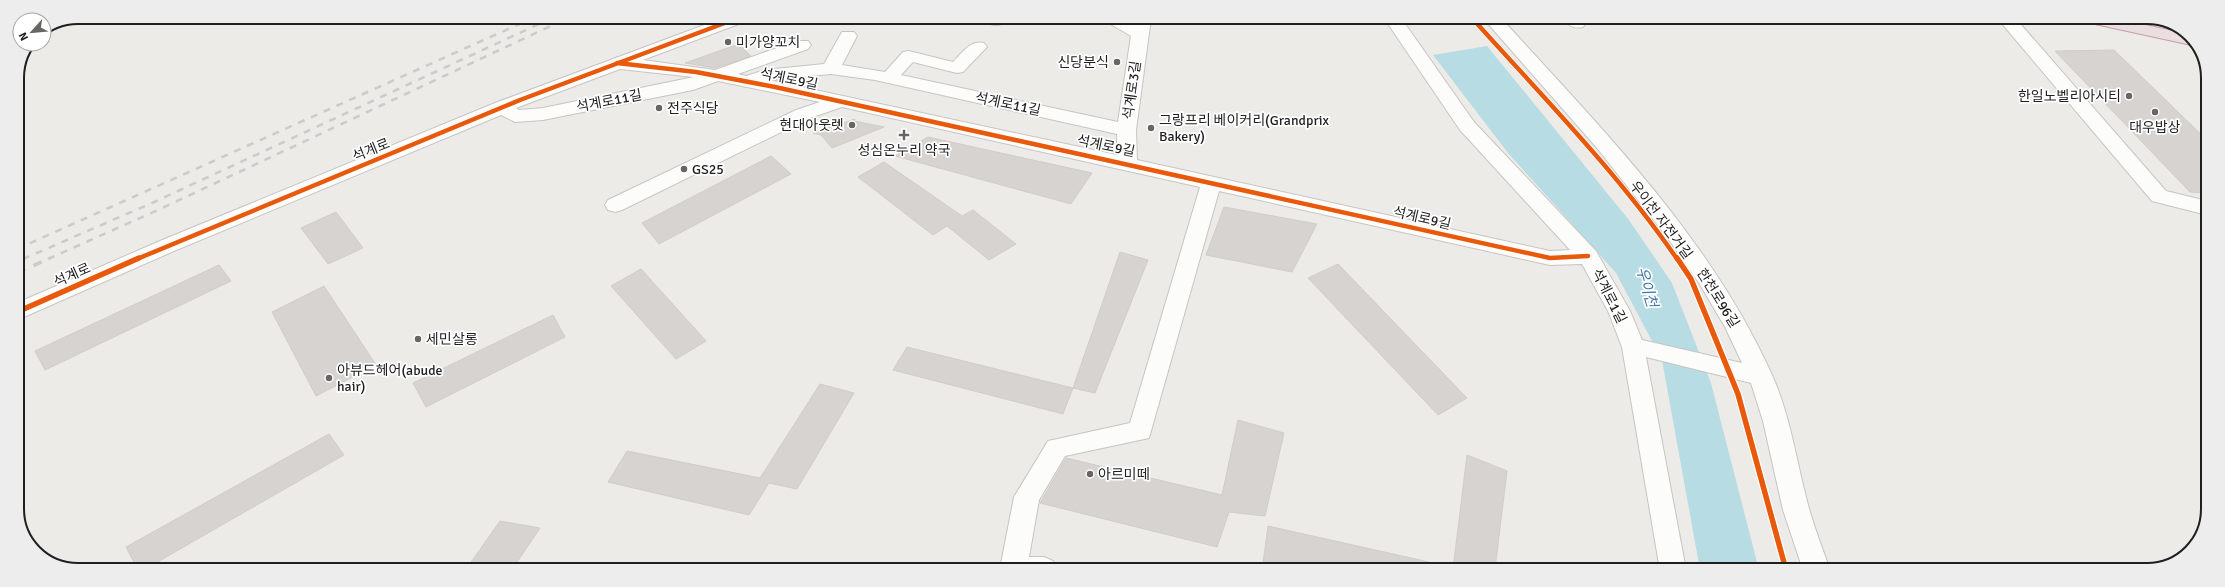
<svg xmlns="http://www.w3.org/2000/svg" width="2225" height="587" font-family="Signika,'Noto Sans KR',sans-serif">
<style>
.water{fill:#b8dce3}
.building{fill:#d6d3d0;stroke:#d1ccc8}
.lines{fill:none;stroke-linecap:round;stroke-linejoin:round}
.minor-casing{stroke:#c6c5c3;stroke-width:2}
.highway-casing{stroke:#c59ca9;stroke-width:2}
.minor{fill:#fcfcfb;fill-rule:evenodd}
.highway{fill:#ebdee0;fill-rule:evenodd}
.rail-far1{stroke:#cbcbca;stroke-width:2.5;stroke-dasharray:7 7;stroke-linecap:butt}
.rail{stroke:#cbcbca;stroke-width:3.5;stroke-dasharray:9 9;stroke-linecap:butt}
.cycleway-far1-casing{stroke:#fff;stroke-width:6}
.cycleway-casing{stroke:#fff;stroke-width:8}
.cycleway-far1{stroke:#e8590c;stroke-width:4.5}
.cycleway{stroke:#e8590c;stroke-width:5.5}
.poi-dot{fill:#676665;stroke:#fff;stroke-width:1.5}
.labels{text-anchor:middle;dominant-baseline:central;stroke-width:3.5;stroke-linejoin:round;paint-order:stroke}
.poi-label{font-size:14px;fill:#1f1f1f;stroke:#fff;text-anchor:start}
.street-label{font-size:14px;fill:#1f1f1f;stroke:#fff}
.water-label{font-size:15px;font-style:italic;fill:#3f76a6;stroke:#fff}
.rim{fill:none;stroke:#1f1f1f;stroke-width:2}
</style>
<rect width="100%" height="100%" fill="#edebe7"/>
<path class="water" d="M1487,46L1629,220L1672,283L1711,383L1759,570H1700L1662,360L1616,273L1508,153L1433,55Z"/>
<path class="building" d="M739,44L751,56L715,68L685,63Z
M2114,50L2208,141L2207,193L2190,192L2055,51Z
M855,119L854,121L884,127L832,148L821,135L813,133Z
M928,137L1092,173L1071,204L895,156Z
M771,156L791,174L659,244L642,223Z
M884,162L962,216L973,210L1016,244L989,260L947,226L933,235L858,177Z
M1224,207L1317,224L1292,272L1206,255Z
M336,212L363,248L328,264L301,228Z
M1120,252L1148,260L1095,393L1073,388Z
M1338,264L1467,398L1438,415L1308,278Z
M219,265L231,281L45,370L35,351Z
M641,269L706,341L676,359L611,286Z
M324,286L376,365L316,396L272,312Z
M553,315L565,337L426,407L413,383Z
M907,347L1073,388L1063,414L893,370Z
M820,384L854,393L797,489L769,483L749,515L608,482L627,451L760,478Z
M1238,420L1284,433L1265,516L1229,512L1217,547L1040,503L1066,458L1222,495Z
M329,434L344,455L147,568H137L126,547Z
M1467,455L1507,471L1495,569H1453Z
M500,521L540,528L513,568H467Z
M1268,526L1429,562L1428,569H1284L1263,563Z"/>
<g class="lines">
<g class="minor-casing">
<path id="minor" d="M723,18H747L744,22L643,60L715,70L796,41H808L811,45L808,49L738,74L746,76L765,70L824,64L842,32H854L857,36L842,65L885,72L903,52L909,51L953,62C963,52 970,40 984,43L987,47L963,72L957,73L913,62L901,75L1118,122L1131,36L1107,22L1104,18H1125L1133,22V18H1151L1136,130L1137,160L1550,251L1570,250L1460,130L1384,18H1401L1474,122L1596,251L1630,311L1642,340L1742,363L1725,327L1699,283L1667,237L1597,148L1483,18H1501C1601,128 1710,237 1772,375C1790,415 1796,459 1807,501C1813,525 1822,547 1830,570H1803L1783,510L1763,421L1751,383L1646,357L1686,570H1660L1622,347L1608,311L1582,264L1550,265L1219,191L1149,438L1065,456L1039,500L1029,557H1044L1053,561L1057,569H1000L1014,497L1048,441L1130,423L1200,187L842,107L810,118L622,210L615,212L608,210L605,205L608,200L796,110L820,102L718,81L693,90L543,120L515,122L501,115L174,251L17,320V303L160,241L495,103ZM620,69L694,77L543,108L519,110L516,108ZM831,74L875,80L1117,134V155L769,80Z
M983,18H1003L1005,20L1002,24C995,26 988,25 983,18Z
M1563,18H1582L1586,23L1583,27C1574,29 1568,26 1563,18Z
M1998,19H2016L2166,191L2207,201V215L2152,201Z"/>
</g>
<g class="highway-casing">
<path id="highway" d="M2086,19H2118L2187,34L2193,38L2196,46L2095,24L2089,23Z"/>
</g>
<use href="#minor" class="minor"/>
<use href="#highway" class="highway"/>
<path class="rail-far1" d="M17,249L535,17
M23,259L152,203L554,17
M48,259L158,210L570,17"/>
<path class="rail" d="M17,262L25,258
M17,273L50,258"/>
<g class="cycleway-far1-casing">
<path id="cycleway-far1" d="M1472,18C1542,96 1618,173 1677,259
M617,63L696,72L775,87L1550,258L1588,256
M137,259L520,100L738,18"/>
</g>
<g class="cycleway-casing">
<path id="cycleway" d="M1677,258L1691,279L1738,394L1786,570
M17,312L139,258"/>
</g>
<use href="#cycleway-far1" class="cycleway-far1"/>
<use href="#cycleway" class="cycleway"/>
</g>
<g class="poi-dot">
<circle cx="728" cy="42" r="4"/>
<circle cx="1117" cy="62" r="4"/>
<circle cx="2129" cy="96" r="4"/>
<circle cx="659" cy="108" r="4"/>
<circle cx="2155" cy="112" r="4"/>
<circle cx="852" cy="125" r="4"/>
<circle cx="1151" cy="128" r="4"/>
<path d="M902 129h4v4h4v4h-4v4h-4v-4h-4v-4h4z"/>
<circle cx="684" cy="169" r="4"/>
<circle cx="418" cy="339" r="4"/>
<circle cx="329" cy="378" r="4"/>
<circle cx="1090" cy="474" r="4"/>
</g>
<g class="labels">
<g class="poi-label">
<text x="736" y="42">미가양꼬치</text>
<text x="1109" y="62" text-anchor="end">신당분식</text>
<text x="2121" y="96" text-anchor="end">한일노벨리아시티</text>
<text x="667" y="108">전주식당</text>
<text x="1159" y="120">그랑프리 베이커리(Grandprix<tspan x="1159" dy="16">Bakery)</tspan></text>
<text x="844" y="125" text-anchor="end">현대아웃렛</text>
<text x="2155" y="127" text-anchor="middle">대우밥상</text>
<text x="904" y="150" text-anchor="middle">성심온누리 약국</text>
<text x="692" y="169">GS25</text>
<text x="426" y="339">세민살롱</text>
<text x="337" y="370">아뷰드헤어(abude<tspan x="337" dy="16">hair)</tspan></text>
<text x="1098" y="474">아르미떼</text>
</g>
<g class="street-label">
<text transform="translate(789 79) rotate(12)">석계로9길</text>
<text transform="translate(1132 90) rotate(-82)">석계로3길</text>
<text transform="translate(609 101) rotate(-11)">석계로11길</text>
<text transform="translate(1008 104) rotate(12)">석계로11길</text>
<text transform="translate(1106 146) rotate(12)">석계로9길</text>
<text transform="translate(371 150) rotate(-22)">석계로</text>
<text transform="translate(1422 218) rotate(13)">석계로9길</text>
<text transform="translate(1661 220) rotate(53)">우이천 자전거길</text>
<text transform="translate(72 275) rotate(-24)">석계로</text>
<text transform="translate(1609 296) rotate(63)">석계로1길</text>
<text transform="translate(1718 298) rotate(58)">한천로96길</text>
</g>
<g class="water-label">
<text transform="translate(1647 287) rotate(74)">우이천</text>
</g>
</g>
<path d="M0 0H2225V587H0ZM78 24H2147A54 54 0 0 1 2201 78V509A54 54 0 0 1 2147 563H78A54 54 0 0 1 24 509V78A54 54 0 0 1 78 24Z" fill="#ededed" fill-rule="evenodd"/>
<path class="rim" d="M78 24H2147A54 54 0 0 1 2201 78V509A54 54 0 0 1 2147 563H78A54 54 0 0 1 24 509V78A54 54 0 0 1 78 24Z"/>
<g transform="translate(32 32) rotate(243)"><circle r="19" fill="#ffffff" stroke="#a5a5a5"/>
<path d="M0-3L7 15L0 10L-7 15Z" fill="#676665"/>
<text y="-6" font-size="11" font-weight="bold" text-anchor="middle" fill="#1f1f1f">N</text>
</g>
</svg>
